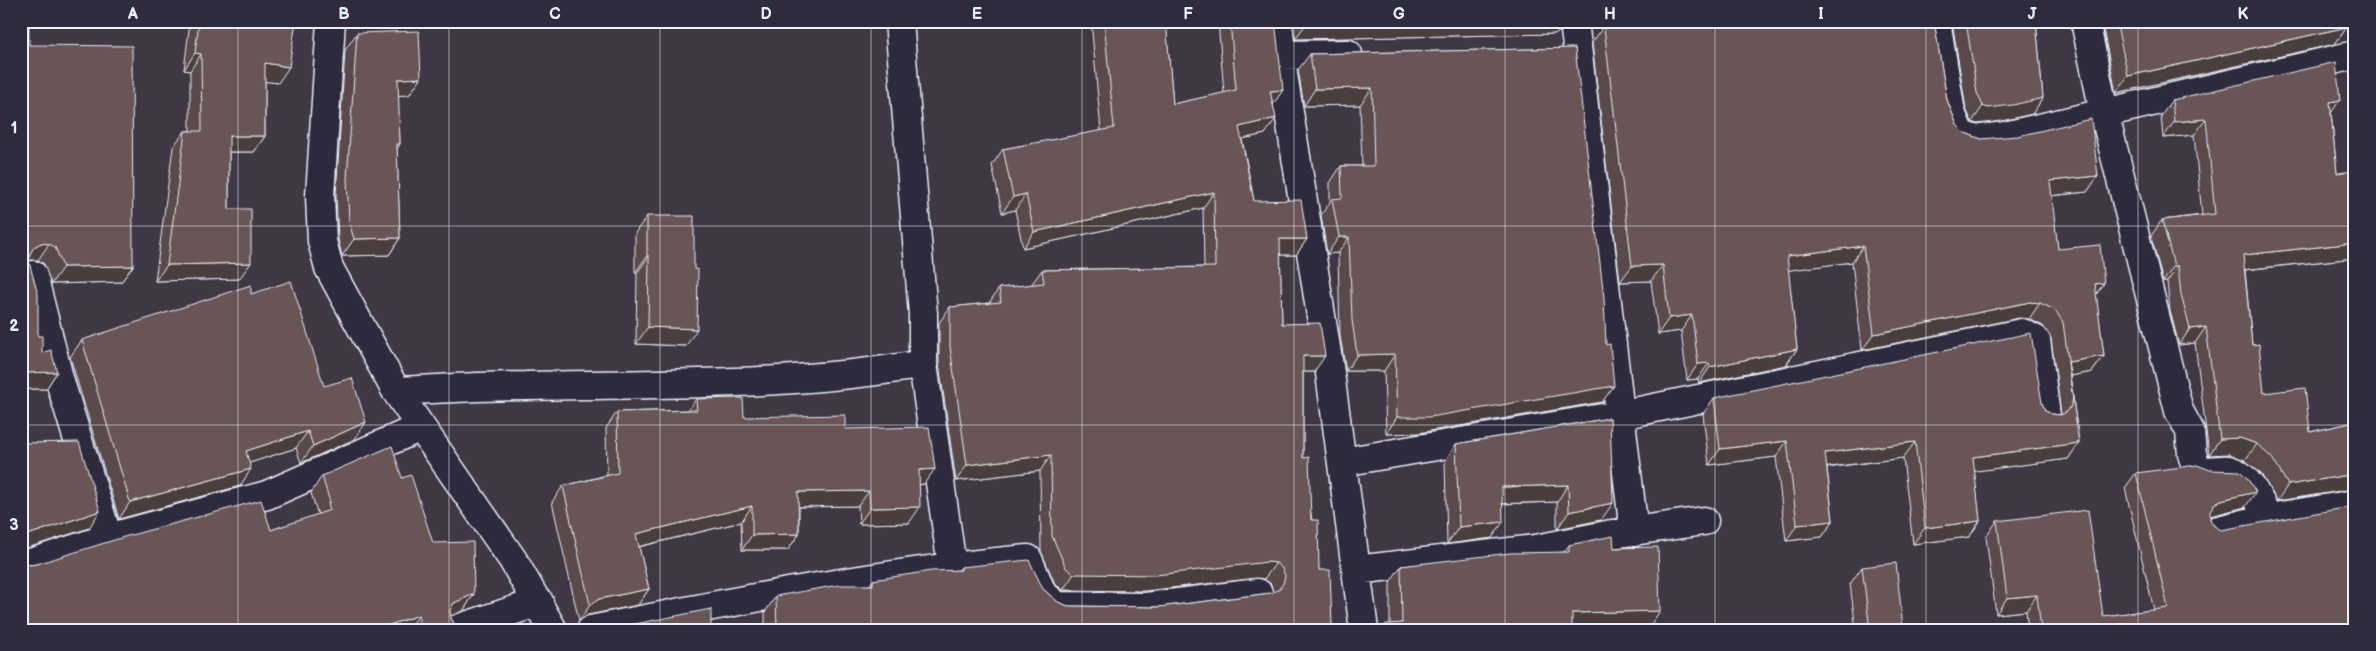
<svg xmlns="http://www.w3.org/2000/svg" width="2376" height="651" font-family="'Balsamiq Sans',sans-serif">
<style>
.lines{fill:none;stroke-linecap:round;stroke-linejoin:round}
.street-casing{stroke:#e8f1f8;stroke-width:31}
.street{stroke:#2f2a3d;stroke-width:28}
.wall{fill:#5a494b;stroke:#e8f1f8}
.shaded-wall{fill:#4a3c3d;stroke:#e8f1f8}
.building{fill:#695557;stroke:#e8f1f8}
.grid{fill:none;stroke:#e8f1f8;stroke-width:1;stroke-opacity:0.55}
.neatline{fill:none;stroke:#e8f1f8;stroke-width:2}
.grid-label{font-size:16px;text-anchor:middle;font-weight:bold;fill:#e8f1f8}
</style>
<rect width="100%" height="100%" fill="#403745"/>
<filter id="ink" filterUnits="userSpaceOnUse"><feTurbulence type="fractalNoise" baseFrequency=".02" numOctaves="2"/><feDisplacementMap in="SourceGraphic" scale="10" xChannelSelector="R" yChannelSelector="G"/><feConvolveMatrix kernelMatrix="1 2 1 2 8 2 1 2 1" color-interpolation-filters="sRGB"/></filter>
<g filter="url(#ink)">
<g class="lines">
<g class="street-casing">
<path id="street" d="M331,21L320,196L322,241L329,268L396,391L513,560L553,630
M1278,21L1283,74L1330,373L1364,630
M1574,21L1634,532
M1936,21L1951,113L1960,134L1975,140L2005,136L2355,55
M2085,21L2104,112L2179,411L2190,431L2192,454L2197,470C2209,473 2223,468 2229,470C2250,476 2259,501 2268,518
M1282,55L1348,54
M33,275L59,378L108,538
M923,364L952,566
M396,391C439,389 482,386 525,386C658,383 792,387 923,364V314L899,21
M1342,462L1620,415L2022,333L2036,340L2046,416
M2214,531L2268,518L2355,504
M21,566L108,538L267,495L421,427
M1356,570L1536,549L1612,534L1704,521
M454,630L539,602
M591,630C735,601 881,572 1028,559L1042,593L1057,606L1146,607L1258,593"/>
</g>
<use href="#street" class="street"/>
</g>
<path class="wall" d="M190,21H296L278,83L265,81V136L254,152H229V209L239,279L155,281L173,147L185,131H190V71L184,70Z
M1091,21H1193L1166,24L1173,104L1224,93L1218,21H1275L1273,105L1265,134L1242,139L1254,201L1307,239L1296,255H1280L1282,324L1314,372H1303V458L1319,570L1332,626L1377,630L1390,624V582L1401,566L1564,552L1569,545L1614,548L1649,627L1572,628V630H765V612L776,596L870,585L873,580L959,570L961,567L1043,589L1058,602L1068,606L1159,607L1271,593L1273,592L1271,584L1264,579L1257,578L1145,591L1063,590L1055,584L1041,551L1040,471L956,481L939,363V323L950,307L989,303L999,288L1031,285L1042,270L1204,267L1203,208L1023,248L1015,210L1002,213L992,165L1003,149L1101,131Z
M1292,21H1567L1560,32L1554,34L1295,39Z
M1600,21H1934L1947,100L1957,125L1965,133L1981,139L2098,176L2087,192L2051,196L2058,249L2104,283L2096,295L2104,356L2092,372L2070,376L2079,443L2068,459L1974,471L1980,521L1969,537L1913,544L1903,458L1827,468L1833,521L1822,537L1786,541L1776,457L1709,465L1703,414L1714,398L2042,403L2045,410L2051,414L2060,415L2061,414L2051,338L2043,326L2029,319L2019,318L1862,350L1852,262L1788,270L1797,349L1786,365L1699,383L1698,379L1687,380L1681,331L1658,334L1651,281L1620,282L1592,43L1601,30Z
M1952,21H2036L2043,98L2032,114L2002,121L1977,124L1972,122L1966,109Z
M2108,21H2346L2347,27L2335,44L2116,93L2103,29Z
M357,33L421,78L409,95H398L400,144L397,149L400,238L389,255L342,256L338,239L336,196L345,50Z
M29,45L133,266L121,282L51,284L44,264L38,260H29L38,336L42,353L57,372L46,389H21Z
M1575,48L1602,402L1418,433L1386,434L1384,371H1346L1340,336L1338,253L1327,254L1321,215L1330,202V183L1341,166H1362L1360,105L1304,106L1298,70L1310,54Z
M2172,100L2331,113L2337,173L2355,258L2245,270L2252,345L2264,393L2310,432L2355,422V489H2353L2277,501L2261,474L2245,460L2229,454L2209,455L2195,343L2179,345L2170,311L2167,282H2163L2151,236L2162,220L2202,215L2194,135L2163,138L2161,116Z
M647,216L694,269L686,346L636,344L637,273H635V233Z
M251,294L324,386L355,439L301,463L296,448L249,463L240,486L119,519L70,357L82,340Z
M696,399L744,417L845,429L924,484L919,485L909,523L859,524L858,506L799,507V534L788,550H742L741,522L639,547L649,589L638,605L588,615L579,621L552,502L563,486L607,475L606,428L617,412L688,410Z
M1610,418L1601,520L1557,529V502L1503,504L1492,538L1447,544L1445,461L1456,444Z
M2136,473L2245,507L2210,516V519L2214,526L2355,630H2028L2026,611L1996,614L1986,537L1997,521L2103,616L2154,610L2125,488Z
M322,476L402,478L433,543L474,594L463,611L450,616L451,618L455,625L462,629L484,630H21L29,565L37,564L271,530L318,515L311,493Z
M1862,567L1902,630H1856L1850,584Z"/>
<path class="shaded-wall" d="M1156,21H1194L1154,25Z
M1413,21H1567L1560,32L1554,34L1295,39L1307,23Z
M2347,27L2335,44L2116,93L2128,76Z
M195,53L201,54L190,71L184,70Z
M265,63L289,67L278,83L253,80Z
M421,78L409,95L386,96L398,79Z
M1372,88L1360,105L1304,106L1315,89Z
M1283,90L1272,106L1270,91Z
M2043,98L2032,114L2002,121L1977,124L1972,122L1983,106Z
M2340,100L2329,116L2330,102Z
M1276,118L1265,134L1228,142L1239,127Z
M2206,119L2194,135L2163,138L2174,122Z
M229,136H265L254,152H217Z
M2098,176L2087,192L2039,197L2050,181Z
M1214,192L1203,208L1023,248L1034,232Z
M1026,194L1015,210L1002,213L1013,197Z
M1339,237H1349L1338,253L1327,254Z
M400,238L389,255L342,256L354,239Z
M1280,239H1307L1296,255H1269Z
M41,243L49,244L38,260H30L22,264L34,247Z
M2355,243V258L2232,271L2243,255Z
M1863,246L1852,262L1776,272L1787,256Z
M647,256H649L637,273H635Z
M251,263L239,279L155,281L167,265Z
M1663,265L1651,281L1620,282L1632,266Z
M133,266L121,282L51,284L63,267Z
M2174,266H2178L2167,282H2163Z
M2104,283L2093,299L2095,284Z
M2030,302L2040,303L2029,319L2019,318L1862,350L1874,334Z
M1692,315L1681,331L1658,334L1669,318Z
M648,327L697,329L686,346L636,344Z
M2206,327L2195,343L2179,345L2190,329Z
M1797,349L1786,365L1699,383L1710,367Z
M1395,354L1384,371H1346L1357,355Z
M1303,356H1325L1314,372H1292Z
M2104,356L2092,372L2070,376L2068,362Z
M1709,363L1698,379L1687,380L1698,364Z
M57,372L46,389H21V373Z
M1614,386L1602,402L1418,433L1386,434L1397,417Z
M366,422L355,439L301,463L313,446Z
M308,431L296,448L234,468L246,451Z
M2240,438L2257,444L2245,460L2229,454L2209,455L2220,439Z
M1787,441L1776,457L1709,465L1720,449Z
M1915,442L1903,458L1814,469L1825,453Z
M2079,443L2068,459L1961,473L1973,457Z
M1051,455L1040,471L956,481L967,465Z
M251,469L240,486L119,519L130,502Z
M935,469L924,484L908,486L919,470Z
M2355,474V489H2353L2277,501L2288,485Z
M1568,485L1557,502L1491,504L1502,487Z
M869,491L858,506L787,507L798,492Z
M2256,492L2245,507L2210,516L2203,520L2214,504L2221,500Z
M1613,503L1601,520L1557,529L1569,512Z
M752,506L741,522L625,550L636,534Z
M920,507L909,523L859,524L870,508Z
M100,511L89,528L21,550V539L27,535Z
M1833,521L1822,537L1786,541L1797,525Z
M1980,521L1969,537L1913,544L1925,528Z
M1503,522L1492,538L1447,544L1459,527Z
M799,534L788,550H742L752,535Z
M1268,562L1276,563L1264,579L1257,578L1145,591L1063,590L1074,574Z
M649,589L638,605L588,615L579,621L590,605L599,599Z
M474,594L463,611L443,619L454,603Z
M2037,595L2026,611L1996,614L2007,598Z
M1660,611L1649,627L1561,628L1572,613Z
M419,615L408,630H374Z
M1903,628L1902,630H1885Z"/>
<path class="building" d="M21,21H29V45L132,46L133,266L63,267L55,247L49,244L41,243L34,247L30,254L29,262L38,295V336H42V353L51,350L57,372L21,373Z
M199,21H296L289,67L265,63V136H229V209H251V263L167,265L185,131H202L201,54L195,53Z
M1104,21H1166L1173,104L1236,90L1230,21H1275L1283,90L1270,91L1276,118L1239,127L1254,201L1301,200L1307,239H1280L1282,324L1320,323L1325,356H1303V458L1309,457L1311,520H1318L1319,570H1330L1332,626L1364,625L1377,630L1387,624L1402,623L1401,566L1510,553L1569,552V545L1613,536L1614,548L1658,547L1660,611L1572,613V630H777L776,596L839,585H873V580L931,571L961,570V567L1029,560L1043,589L1058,602L1068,606L1159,607L1271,593L1278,590L1283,584L1285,576L1282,568L1276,563L1268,562L1156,575L1074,574L1066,568L1052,536L1051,455L967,465L950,347V307L1001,302L999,288L1044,283L1042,270L1215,267L1214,192L1034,232L1026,194L1013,197L1003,149L1114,128Z
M1306,21H1413L1307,23Z
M1608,21H1934L1947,100L1957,125L1965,133L1981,139L2018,136L2091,119L2098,176L2050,181L2058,249L2100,245L2104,283L2095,284L2104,356L2068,362L2079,443L1973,457L1980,521L1925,528L1915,442L1825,453L1833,521L1797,525L1787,441L1720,449L1714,398L2031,333L2042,403L2045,410L2051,414L2060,415L2067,412L2071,406L2073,398L2063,322L2055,310L2040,303L2030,302L1874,334L1863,246L1787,256L1797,349L1710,367L1709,363L1698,364L1692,315L1669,318L1663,265L1632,266L1604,27Z
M1966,21H2036L2043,98L2013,105L1988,108L1983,106L1977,93Z
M2116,21H2346L2347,27L2128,76Z
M419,31L421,78L398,79L400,144H397L400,238L354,239L349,222L347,179L357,33Z
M1575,48L1604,298L1606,345L1610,344L1614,386L1430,417H1397L1395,354L1357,355L1352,320L1349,237H1339L1332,199L1342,198L1341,166H1374L1372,88L1315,89L1310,54Z
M2336,62L2340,100L2330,102L2337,173L2355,171V243L2243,255L2252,345L2259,344L2264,393L2305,388L2310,432L2355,422V474L2288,485L2272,458L2257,444L2240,438L2220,439L2206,327L2190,329L2181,295L2178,266H2174L2162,220L2215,214L2206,119L2174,122L2172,100Z
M647,216H694V269L698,270L697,329L648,327L649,256H647Z
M291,281L324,386L352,378L366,422L313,446L308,431L246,451L251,469L130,502L82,340L251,285V294Z
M743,398L744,417L845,415V429L929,427L935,469L919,470L920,507L870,508L869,491L798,492L799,534L752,535V506L636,534L649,589L599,599L590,605L563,486L618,473L617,412L697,410L696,399Z
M1610,418L1613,503L1569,512L1568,485L1502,487L1503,522L1459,527L1456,444Z
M79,442L100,511L27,535L21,539V443Z
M392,446L402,478L411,475L433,543L473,542L474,594L454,603L450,610L451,618L455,625L462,629L484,626V630H419V615L374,630H21V560L29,565L37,564L124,537L261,500L271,530L330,510L328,503L330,502L322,476Z
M2197,465L2210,470L2240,471L2247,478L2256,492L2221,500L2214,504L2210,511V519L2214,526L2221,530L2355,506V630H2041L2037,595L2007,598L1997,521L2088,510L2103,616L2168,608L2136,473Z
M1896,563L1903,628L1885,630H1870L1862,567Z
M711,609V630H625V626Z"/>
</g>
<path class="grid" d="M238,21V630M449,21V630M660,21V630M871,21V630M1082,21V630M1294,21V630M1505,21V630M1715,21V630M1926,21V630M2138,21V630M21,226H2355M21,425H2355"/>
<rect width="2376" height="651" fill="none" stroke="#2f2a3d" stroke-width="55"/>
<rect x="28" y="28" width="2320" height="596" class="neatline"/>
<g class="grid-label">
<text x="133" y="19">A</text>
<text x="344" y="19">B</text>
<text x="555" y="19">C</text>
<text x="766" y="19">D</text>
<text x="977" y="19">E</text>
<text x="1188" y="19">F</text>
<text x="1399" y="19">G</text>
<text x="1610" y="19">H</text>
<text x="1821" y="19">I</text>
<text x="2032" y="19">J</text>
<text x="2243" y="19">K</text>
<text x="14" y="133">1</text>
<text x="14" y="331">2</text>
<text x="14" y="530">3</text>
</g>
</svg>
